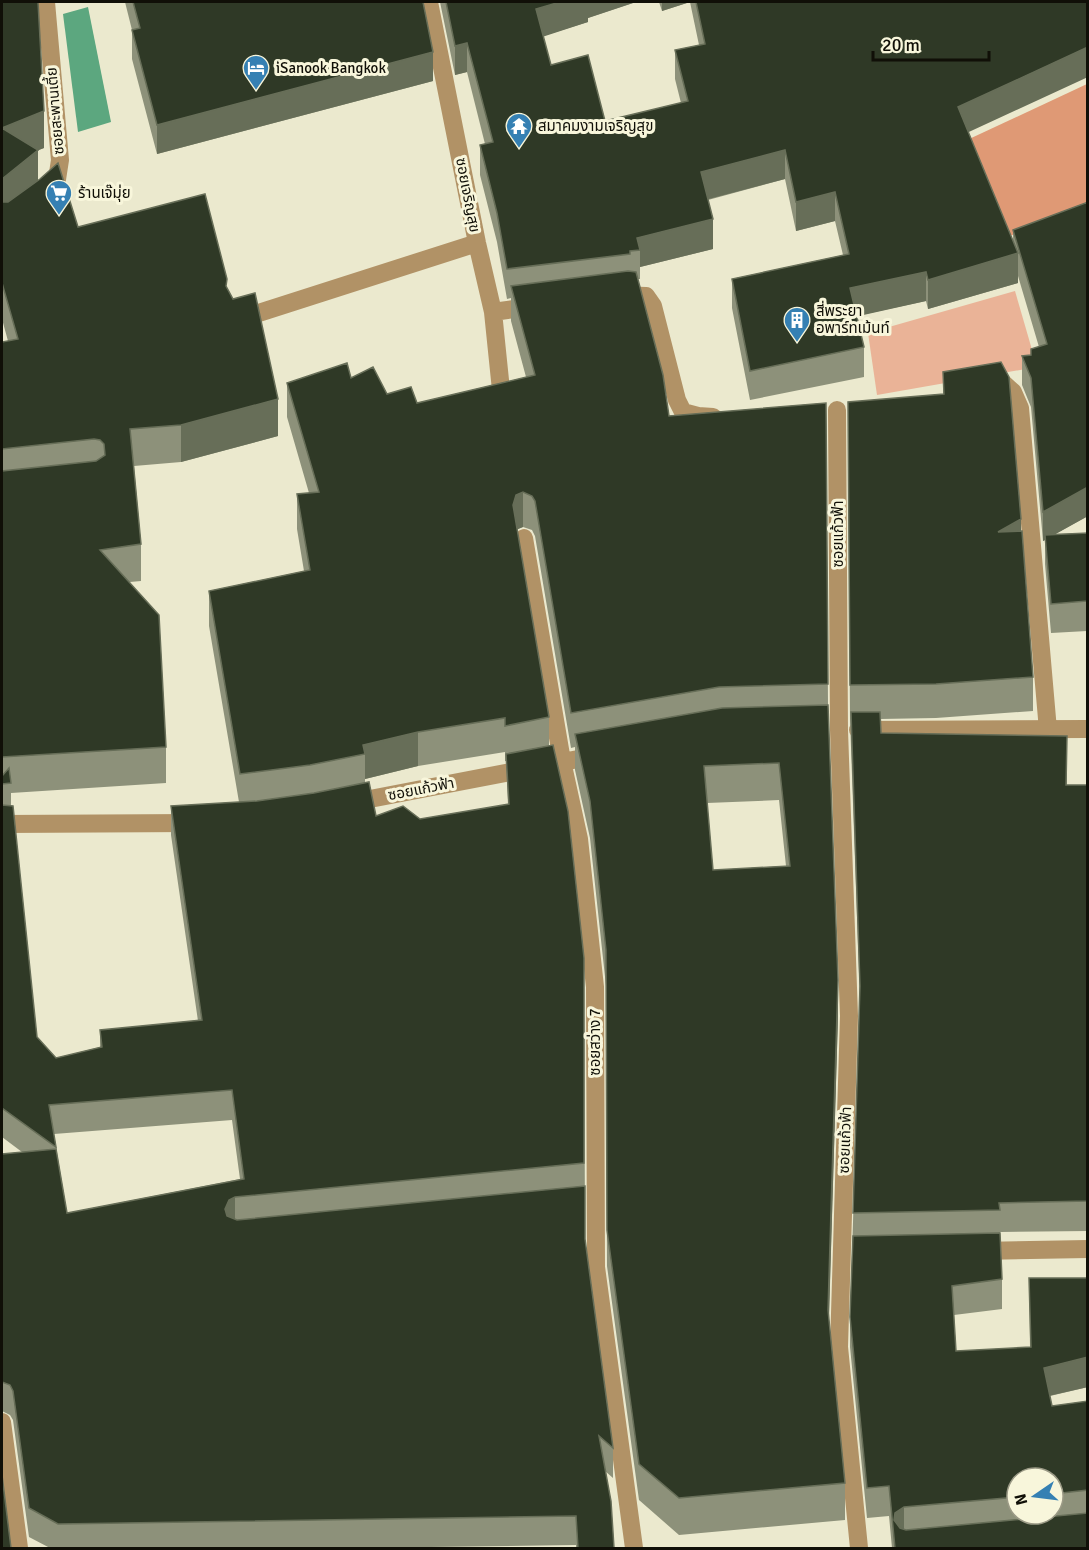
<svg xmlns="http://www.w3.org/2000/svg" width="1089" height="1550" font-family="Signika,'Noto Sans Thai',sans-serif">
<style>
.green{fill:#eab397}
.forest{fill:#df9975}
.water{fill:#5ca77f}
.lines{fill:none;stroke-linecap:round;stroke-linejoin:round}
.minor{stroke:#b19266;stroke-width:18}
.wall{fill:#8d917a;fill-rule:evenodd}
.shaded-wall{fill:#676e58}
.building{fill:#2f3926;stroke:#676e58;stroke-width:1.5;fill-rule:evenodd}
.labels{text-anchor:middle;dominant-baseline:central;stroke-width:6;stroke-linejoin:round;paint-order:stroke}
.poi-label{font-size:15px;fill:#100f07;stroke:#f8f6db;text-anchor:start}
.street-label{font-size:15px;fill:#100f07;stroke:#f8f6db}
</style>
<rect width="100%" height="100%" fill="#ebe9ce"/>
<path class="green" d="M1015,291L1037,367L877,395L868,333Z"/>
<path class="forest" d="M1087,84V208L1007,237L967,140Z"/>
<path class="water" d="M88,7L111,122L78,132L63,14Z"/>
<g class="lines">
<path class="minor" d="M46,2L60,160L56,186L52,189
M429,2L477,243L493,312L501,390
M619,295L646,296L653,306L677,400L683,412L698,416L713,417
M493,312L535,306
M237,320L477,243
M987,387L1004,384L1013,392L1020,408L1048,730
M837,410L839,730L849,1016L839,1347L859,1548
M524,538L562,761L579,839L595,987L596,1267L634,1548
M858,730L1088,729
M349,803L599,755
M2,824L194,823
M978,1251L1088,1249
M2,1422L19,1548"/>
</g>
<path class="wall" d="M2,2L44,148L38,150V180L78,227L227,288L278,436L181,462L134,466L141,544V581L130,582L166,747V783L11,793V806L37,1037L56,1058L100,1047V1030L198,1021L171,835V806L239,802L209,626V591L304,571L297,529V494L309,493L287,417V383L351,378L387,394L417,403L526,377L511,321V298L507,299L497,242L480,175V145L485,144L467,72L455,75L440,2H636L588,18V22L543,36L551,65L605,121L681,103L675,79V50L699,45L690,2L662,11L659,2H1088L968,132L1013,241V230L1088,202V516L1055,534L1088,533V644L1087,631L1051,633L1045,564V540L1043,541L1031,407L1022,385V356L1031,355V349L1039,347L1018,276V283L928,309L926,301L856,316L864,347V377L750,400L732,308V279L843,255L835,221L796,231L785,179L708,200L713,249L640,267V279H638L669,416L826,403L828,705L838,1016L829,1319L845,1483V1520L679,1535L639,1500L607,1266L606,986L590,838L575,770V747L571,748L535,536L532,530L523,527L517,529L549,717V746L584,958L585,1239L613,1448V1478L605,1471L614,1548H576V1545L352,1548H50L29,1537L13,1420L10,1415L2,1411V1154L22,1152L2,1137V342L8,341L2,319ZM505,752V761H506L508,805L420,819L376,816L365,783V779L418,766ZM779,800L786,866L713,870L707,803ZM232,1120L240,1179L67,1213L54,1134Z
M125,2H423L433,81L157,154L132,59V30Z
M943,372L1021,531L1033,677V711L936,718L880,719L881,733L1067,765L1066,785H1088V1231L1000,1232L1002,1279V1309L954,1315L956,1351L1030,1347L1029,1278H1088V1387L1050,1396L1052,1406L1088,1401V1548H892L889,1516L867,1518L850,1347V1317L860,1002L850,719L848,402L943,395ZM1017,1478H1053V1514H1017Z"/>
<path class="shaded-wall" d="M560,2H636L588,18V22L536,39V9Z
M662,2H690L662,11Z
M467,43V72L455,75V46Z
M1088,47V77L958,137V107Z
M433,52V81L157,154V125Z
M44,111V148L2,165V128Z
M38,150V187L2,215V179Z
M785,150V179L701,201V172Z
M835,192V221L796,231V202Z
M713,219V249L640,267V250L637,238Z
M1018,253V283L928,309V280Z
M926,272V301L850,318V288Z
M278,399V436L181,462V425Z
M1088,487V516L1045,540V535V540L1043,541V512Z
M523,492V527L516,530L513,505L516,495Z
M1021,519V553L998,532Z
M418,732V766L365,779V754L363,745Z
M1067,736V765L1066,815V785Z
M838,980V1016L828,1347V1310Z
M235,1197V1227L229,1229L225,1209L229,1200Z
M1088,1357V1387L1044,1397V1368Z
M904,1507V1537L894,1520L895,1513Z"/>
<path class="building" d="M2,2H38L44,111L2,128Z
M133,2H423L433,52L157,125L132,30L140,28Z
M446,2H560L536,9L551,65L588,55L605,121L688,101L675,50L705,44L696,2H1088V47L958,107L1018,253L928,280L926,272L850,288L864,347L750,371L732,279L849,254L835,192L796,202L785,150L701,172L713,219L637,238L640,250L630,251V254L507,269L497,213L480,145L493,142L467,43L455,46Z
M2,128L38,150L2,179Z
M58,163L78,227L205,194L227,279L226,286L233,299L255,293L278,399L181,425L130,429L141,544L100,550L159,615L166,747L2,757V471L96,461L105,455L104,444L100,440L94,439L2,449V342L18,339L2,283V202H8L40,179Z
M1088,202V487L1043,512L1031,378L1022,356L1031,355V349L1047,344L1013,230Z
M628,271L636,272L663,375L669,416L826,403L828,684L719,687L571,713L535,501L532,496L523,492L516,495L513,505L549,717L505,726V718L418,732L363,745L365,754L310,765L240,774L209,591L310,570L297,494L319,492L287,383L347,363L351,378L373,367L387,394L411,387L417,403L535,375L511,286Z
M1001,362L1009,377L1021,519L998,532L1022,531L1033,677L936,684L850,685L848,402L944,394L943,372Z
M1088,533V615L1087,601L1051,604L1045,535Z
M828,705L838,980L828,1310L845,1483L679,1498L639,1464L607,1230L606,950L590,801L575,734L722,708ZM779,763L790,866L713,870L704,766Z
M851,712H880L881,733L1067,736L1066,785H1088V1201L999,1203L1000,1210L853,1213L860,986Z
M553,745L568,811L584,958V1163L235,1197L229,1200L225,1209L227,1216L237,1220L585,1186V1239L613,1448L599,1436L611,1501L614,1548H578L576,1516L58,1524L29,1508L13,1391L10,1385L2,1382V1154L56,1149L67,1213L244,1179L232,1090L49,1105L56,1147L2,1108V805L13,806L37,1037L56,1058L102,1047L100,1030L202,1020L171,806L257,801L314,793L369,782L376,816L403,806L420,819L509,804L506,754Z
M9,768L11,783L2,784V776Z
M1000,1233L1002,1279L952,1286L956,1351L1031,1347L1029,1278H1088V1357L1044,1368L1052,1406L1088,1401V1490L1053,1494V1478H1017V1497L904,1507L895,1513L894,1520L900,1528L906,1530L1088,1513V1548H895L889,1486L867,1488L850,1317L853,1236Z
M2,1475L11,1548H2Z"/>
<defs>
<g id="hotel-pin" transform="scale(1.35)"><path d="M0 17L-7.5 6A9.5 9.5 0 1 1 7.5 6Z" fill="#3580b3" stroke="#f8f6db"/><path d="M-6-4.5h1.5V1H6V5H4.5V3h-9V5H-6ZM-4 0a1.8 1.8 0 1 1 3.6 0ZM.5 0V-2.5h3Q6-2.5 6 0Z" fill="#fff"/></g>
<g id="temple-pin" transform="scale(1.35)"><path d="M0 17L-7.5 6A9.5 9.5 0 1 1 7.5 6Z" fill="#3580b3" stroke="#f8f6db"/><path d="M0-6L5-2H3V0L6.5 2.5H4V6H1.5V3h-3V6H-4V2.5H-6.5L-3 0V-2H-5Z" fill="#fff"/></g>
<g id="supermarket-pin" transform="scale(1.35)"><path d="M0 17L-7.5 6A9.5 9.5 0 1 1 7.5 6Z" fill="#3580b3" stroke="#f8f6db"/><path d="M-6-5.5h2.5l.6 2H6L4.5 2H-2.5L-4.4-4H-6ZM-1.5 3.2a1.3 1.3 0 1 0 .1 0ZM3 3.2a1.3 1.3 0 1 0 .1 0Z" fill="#fff"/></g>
<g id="building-pin" transform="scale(1.35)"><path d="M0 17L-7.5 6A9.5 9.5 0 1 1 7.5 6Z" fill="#3580b3" stroke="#f8f6db"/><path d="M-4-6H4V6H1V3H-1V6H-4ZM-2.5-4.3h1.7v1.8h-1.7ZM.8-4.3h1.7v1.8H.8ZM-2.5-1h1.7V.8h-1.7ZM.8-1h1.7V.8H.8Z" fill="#fff"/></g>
</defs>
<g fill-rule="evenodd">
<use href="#hotel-pin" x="256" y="68"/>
<use href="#temple-pin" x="519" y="126"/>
<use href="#supermarket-pin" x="59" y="193"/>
<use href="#building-pin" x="797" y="320"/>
</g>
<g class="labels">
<g class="poi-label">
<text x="276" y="68">iSanook Bangkok</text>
<text x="538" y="126">สมาคมงามเจริญสุข</text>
<text x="78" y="193">ร้านเจ๊มุ่ย</text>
<text x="816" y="311">สี่พระยา<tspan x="816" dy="17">อพาร์ทเม้นท์</tspan></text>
</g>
<g class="street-label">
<text transform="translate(55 111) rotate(-95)">ซอยสะพานเตี้ย</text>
<text transform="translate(468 195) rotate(79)">ซอยเจริญสุข</text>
<text transform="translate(838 534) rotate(-90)">ซอยแก้วฟ้า</text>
<text transform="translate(421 789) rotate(-11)">ซอยแก้วฟ้า</text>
<text transform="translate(595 1042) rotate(-90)">ซอยสว่าง 7</text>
<text transform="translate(845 1140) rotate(-88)">ซอยแก้วฟ้า</text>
</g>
</g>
<rect width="1089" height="1550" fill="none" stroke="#100f07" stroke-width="6"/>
<g transform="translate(1035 1496) rotate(256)"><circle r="28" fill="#f8f6db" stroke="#9b9a86" stroke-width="1.5"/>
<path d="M0-4.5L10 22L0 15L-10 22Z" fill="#3580b3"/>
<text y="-9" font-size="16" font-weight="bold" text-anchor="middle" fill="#100f07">N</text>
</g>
<path d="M873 51v9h116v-9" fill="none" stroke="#100f07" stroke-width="3"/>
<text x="882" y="51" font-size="18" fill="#100f07" stroke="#f8f6db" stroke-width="4.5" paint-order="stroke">20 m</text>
</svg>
